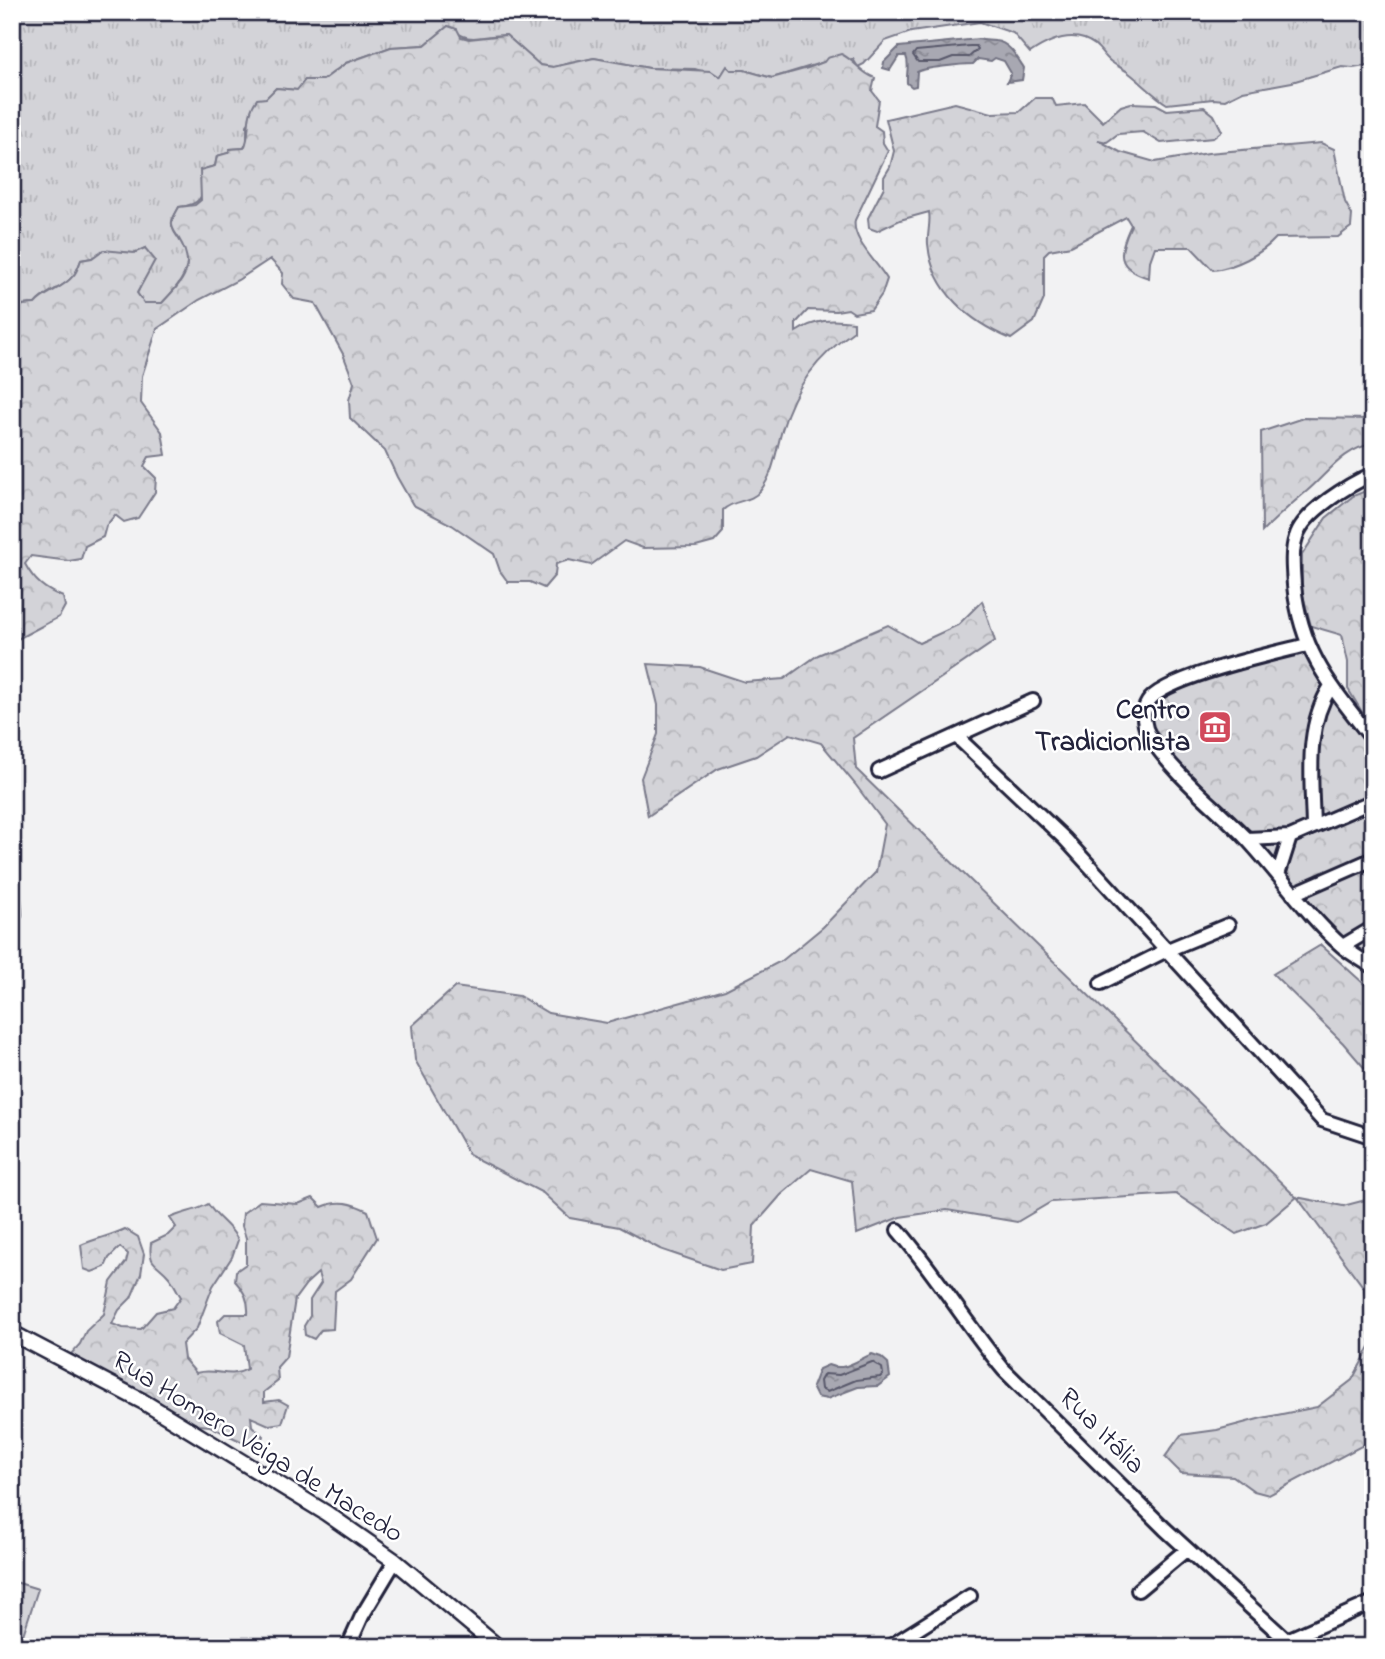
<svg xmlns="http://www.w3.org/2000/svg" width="1385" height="1659" font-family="'Indie Flower',sans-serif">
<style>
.grass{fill:url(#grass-tufts);stroke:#7a7a8a;stroke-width:2}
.forest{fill:url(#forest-crowns);stroke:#7a7a8a;stroke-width:2}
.pitch{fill:#d3d3d8;stroke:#7a7a8a;stroke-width:2}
.water{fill:url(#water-ripples);stroke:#727282;stroke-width:2}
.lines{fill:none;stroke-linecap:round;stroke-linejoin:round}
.shore{stroke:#58586b;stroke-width:2}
.minor-casing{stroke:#22223b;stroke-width:18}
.tertiary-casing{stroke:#22223b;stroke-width:19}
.minor{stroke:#fff;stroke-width:12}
.tertiary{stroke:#fff;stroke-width:14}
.labels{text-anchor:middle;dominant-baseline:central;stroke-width:5;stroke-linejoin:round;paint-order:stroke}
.poi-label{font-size:28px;font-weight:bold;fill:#22223b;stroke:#fff;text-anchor:end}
.street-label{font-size:28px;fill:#22223b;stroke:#fff}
</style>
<defs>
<pattern id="grass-tufts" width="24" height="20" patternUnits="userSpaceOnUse" patternTransform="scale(1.75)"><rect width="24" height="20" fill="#d3d3d8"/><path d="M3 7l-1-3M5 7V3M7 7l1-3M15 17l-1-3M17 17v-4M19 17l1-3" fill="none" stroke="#b5b5ba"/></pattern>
<pattern id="forest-crowns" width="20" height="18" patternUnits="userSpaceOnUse" patternTransform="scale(1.75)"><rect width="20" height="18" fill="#d3d3d8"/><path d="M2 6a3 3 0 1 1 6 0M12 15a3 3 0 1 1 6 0" fill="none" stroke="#b5b5ba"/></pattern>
<pattern id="water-ripples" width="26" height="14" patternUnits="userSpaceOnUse" patternTransform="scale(1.75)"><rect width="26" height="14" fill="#a8a8b2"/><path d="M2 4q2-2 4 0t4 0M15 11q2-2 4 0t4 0" fill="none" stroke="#888892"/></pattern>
</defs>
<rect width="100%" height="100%" fill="#f2f2f3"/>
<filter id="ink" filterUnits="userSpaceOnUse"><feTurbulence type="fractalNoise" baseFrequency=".0143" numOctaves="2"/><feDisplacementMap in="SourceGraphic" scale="14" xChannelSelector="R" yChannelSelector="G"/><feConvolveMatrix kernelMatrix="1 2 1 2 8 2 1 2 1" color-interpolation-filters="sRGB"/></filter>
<g filter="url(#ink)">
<path class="grass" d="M12,12H1373V65L1353,68L1342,67L1292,82L1243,91L1225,100L1213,99L1167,104C1153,95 1142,83 1129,73C1123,68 1116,66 1110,61C1105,57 1101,50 1095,45C1074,29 1049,40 1030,53L1013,33L980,22L911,32L885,41L864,64L858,67L853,59L824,62L772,78L744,70H731L720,77L695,69L649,68L594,58L553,67L539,65L506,35C478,35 471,46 448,26L425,45L391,47L346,63L323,80H305L298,90L276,88L247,125V143L244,148L230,149L228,153L217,156L215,166L207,168C202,192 207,204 179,207C177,212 173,217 172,222C171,229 177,236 181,242C197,265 179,286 162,303H144L137,293L145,276V248L134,253L103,251L92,258L81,260C79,265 77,273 73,276C63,289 45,291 35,304L22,305L13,333L12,348Z"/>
<path class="forest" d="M448,26L457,29L461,37L469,39L506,35L540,65L553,67L594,58L649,68L711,71L720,77L727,66L731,70H744L772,78L808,68L824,62L827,58L841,54C855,60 860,73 875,78L872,91L879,100L875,126L882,131L883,143L888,151L855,220C851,239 877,262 887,279L882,294L871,310L854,313L848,309L836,311L808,310L796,323V332C816,319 831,319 854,322V331C817,357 795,386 782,430C776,450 774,474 760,491C751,503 734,499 723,510V532L714,542L696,547L643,548L624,541L591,565L569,560L556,564L555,575L544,588L530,582H508L500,571L494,554L452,525L413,505L397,477L385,451L350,418L349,400L354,383L343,354L315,303L294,299L282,284L283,273L270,259L238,280L199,300L157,329L142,376L141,403L162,432L166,455L149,457L144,466L156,478L155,492L138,518L124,522L115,515L106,526L103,537L85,546L81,559L69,561L31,556L25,564C34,581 45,590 63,597L65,606L59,617L12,642L14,313L22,305L35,304C45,292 63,289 73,276C77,272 79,265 81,260L92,258L103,250L134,253L145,248L155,260L137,293L144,303H162C184,280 197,267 178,237C175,232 171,228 172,222C173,217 177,211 179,207L195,205L201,200L200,170L215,166L217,156L228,153L230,149L244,148C252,134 244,116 257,99L266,98L276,88L297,90L305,80H323L346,63L391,47L425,45Z
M1035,98H1052L1056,106L1084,103L1103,122L1121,106L1131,103L1156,104L1167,110L1204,107L1214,115L1222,131L1213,138L1161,143L1143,132L1118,134L1107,142L1098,140L1120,152L1155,162L1208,153L1321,143L1334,149L1345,202L1352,215L1351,227L1338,237L1276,238C1262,254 1234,268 1213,270L1191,247H1155L1150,261L1149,278C1115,268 1118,253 1131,225L1126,217L1071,246L1049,250L1044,255V299L1034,322L1011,339C970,322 932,291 928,244C927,233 931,223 929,212L900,220L877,231L869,228L868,218L884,187V177L890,167L894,151L886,119L955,103L992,113L1019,112Z
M1303,418L1373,419V444C1344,448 1328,473 1307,491C1291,504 1277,517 1262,532L1261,432Z
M1373,488V730L1348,689V662L1342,635L1311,626L1302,592V555L1326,518L1353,496Z
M982,601L995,641L853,738L856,769L1296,1197L1343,1206L1373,1198V1440L1269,1495L1254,1491L1233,1476L1181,1473L1165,1457L1181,1435L1217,1430L1262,1418L1317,1407L1352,1380L1371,1345L1364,1288L1297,1197L1266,1223L1236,1234L1176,1194L1051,1202L1017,1222L947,1210L900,1217L857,1234L852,1181L811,1169L781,1195L754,1226L752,1264L721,1270L660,1249L619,1227L570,1218L543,1193L469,1155L415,1060L412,1026L455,987L519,996L548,1013L607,1023L725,990L783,960L823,927L876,872L885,824L855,784L821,743L790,734L756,756L718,769L648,816L641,778L658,734V705L648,664L700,667L745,682L784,679L818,655L888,625L919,643L958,625Z
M1307,645L1373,740V967L1343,946L1148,735L1149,700L1169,686Z
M1321,945L1373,992V1078L1343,1043L1273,974Z
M313,1198L322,1207C339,1199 352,1203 368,1211L377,1238L351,1279L335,1291L333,1329L321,1330L314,1339L305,1335L304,1326L310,1316V1300L321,1283L318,1273L306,1284L295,1299L286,1357L277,1367L278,1381L264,1392V1402L279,1400L288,1405L282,1423L269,1425L251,1417L252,1426L263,1436L260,1443L246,1444L210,1426L199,1425L176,1416L155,1405L141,1392L109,1378L71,1354L80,1344L86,1331L104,1314L111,1282L126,1262L128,1254L120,1247L109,1258L105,1267L92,1272L84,1269L81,1245C96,1238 111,1236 125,1229L138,1237L144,1254L141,1274L131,1298L119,1310L112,1324L123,1328L141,1329L156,1312L173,1308L181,1297C177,1291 174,1283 169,1277C157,1262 148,1266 151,1243L168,1235L176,1227L170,1218C183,1212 196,1211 208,1204C218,1220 230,1224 238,1240L232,1257L213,1286L197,1328L182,1344L184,1359L196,1373C217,1367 228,1380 247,1369L244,1345L220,1333L218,1321L225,1314H248C249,1300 244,1291 235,1281L236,1271L246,1264V1238L242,1226L243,1213L260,1201L298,1204Z"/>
<path class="pitch" d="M12,1581L38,1589L19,1647H12Z"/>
<path class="water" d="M978,39C985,41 988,40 995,41C1009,42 1017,57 1024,68L1022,80L1007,82L1011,73L1004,61L995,58L991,61L978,59L973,64C962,64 923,68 917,72L916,86L912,87L907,83C906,73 910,65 906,56H899L890,70L883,68L884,62L899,47Z
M872,1354L881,1357L888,1363L890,1377L878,1386L858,1387L827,1399L817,1397L812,1387L819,1369L828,1365C845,1372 857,1360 872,1354Z"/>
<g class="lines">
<path class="shore" d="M970,46H976L978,49L969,57H953L940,62H918L913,55L916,51Z
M872,1362L882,1368L883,1374L880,1377L856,1380L827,1392L821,1389L820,1381L824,1374L839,1375Z"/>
<g class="minor-casing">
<path id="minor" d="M1373,474C1350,484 1303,512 1296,537C1291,552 1293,570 1294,585C1301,654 1332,687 1373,740
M1307,645C1276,653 1163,677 1148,702C1141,713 1144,727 1150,737C1175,776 1214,805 1246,838C1279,873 1306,914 1342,946C1351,954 1363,960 1373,967
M956,736L1065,839L1322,1120L1373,1137
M879,771L1033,701
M1313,827C1312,778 1304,729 1331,686
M1247,839L1290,837L1373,801
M1278,875L1290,837
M12,884L14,914L12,921
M1293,894L1373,859
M1343,946L1373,928
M1101,983L1165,951L1228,925
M898,1230C936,1274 967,1325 1004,1370L1165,1529L1294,1647
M1138,1590L1186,1550
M1287,1640L1373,1602
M348,1647L362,1616L395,1561
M889,1647L970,1596"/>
</g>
<g class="tertiary-casing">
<path id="tertiary" d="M12,1333L142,1401L326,1513L395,1561L498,1647"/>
</g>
<use href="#minor" class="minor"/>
<use href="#tertiary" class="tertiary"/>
</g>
</g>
<defs>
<g id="museum-square" transform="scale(1.75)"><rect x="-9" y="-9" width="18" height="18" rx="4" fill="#d1495b" stroke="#fff"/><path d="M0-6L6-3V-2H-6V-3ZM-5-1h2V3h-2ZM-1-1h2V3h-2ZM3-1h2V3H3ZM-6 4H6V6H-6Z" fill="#fff"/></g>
</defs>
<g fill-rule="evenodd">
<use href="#museum-square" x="1215" y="727"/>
</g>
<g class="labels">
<g class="poi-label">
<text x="1190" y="711">Centro<tspan x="1190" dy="32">Tradicionlista</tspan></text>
</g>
<g class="street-label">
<text transform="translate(1101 1432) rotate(45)">Rua Itália</text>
<text transform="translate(257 1448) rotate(32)">Rua Homero Veiga de Macedo</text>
</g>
</g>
<rect width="1385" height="1659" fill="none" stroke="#fff" stroke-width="42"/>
<rect x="21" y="21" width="1343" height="1617" fill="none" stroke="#22223b" stroke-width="2.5" filter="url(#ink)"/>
</svg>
